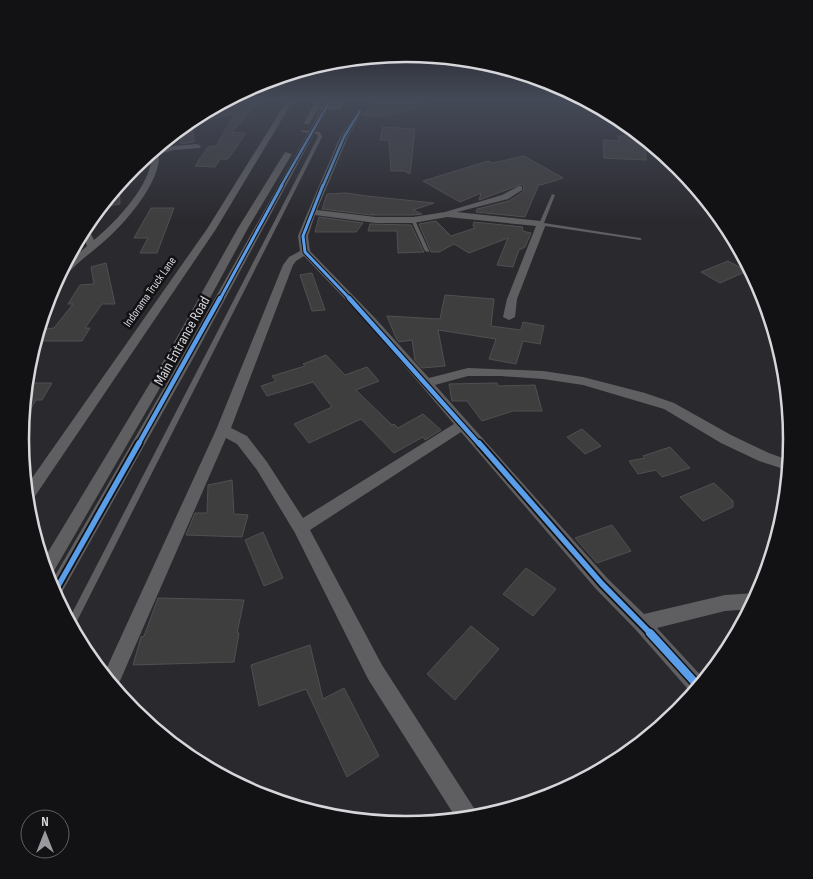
<svg xmlns="http://www.w3.org/2000/svg" width="813" height="879" font-family="'Sofia Sans Condensed',sans-serif">
<style>
.building{fill:#3f3e3f;stroke:#514f50}
.lines{fill:none;stroke-linecap:round;stroke-linejoin:round}
.lane{fill:#5f5f61;fill-rule:evenodd}
.street{fill:#5f5f61;fill-rule:evenodd}
.cycleway-far4-casing{stroke:#121114;stroke-width:4.5}
.cycleway-far3-casing{stroke:#121114;stroke-width:5}
.cycleway-far2-casing{stroke:#121114;stroke-width:7}
.cycleway-far1-casing{stroke:#121114;stroke-width:9}
.cycleway-casing{stroke:#121114;stroke-width:11}
.cycleway-far4{stroke:#5a9eea;stroke-width:2.5}
.cycleway-far3{stroke:#5a9eea;stroke-width:3}
.cycleway-far2{stroke:#5a9eea;stroke-width:4.5}
.cycleway-far1{stroke:#5a9eea;stroke-width:5.5}
.cycleway{stroke:#5a9eea;stroke-width:8}
.labels{text-anchor:middle;dominant-baseline:central;stroke-width:5;stroke-linejoin:round;paint-order:stroke}
.far-street-label{font-size:12px;fill:#d6d6db;stroke:#121114}
.street-label{font-size:15px;fill:#d6d6db;stroke:#121114}
.rim{fill:none;stroke:#d6d6db;stroke-width:2.5}
</style>
<rect width="100%" height="100%" fill="#2a292e"/>
<path class="building" d="M232,99H262L232,132L246,133L228,159H220L215,167L195,166L208,147L216,146L235,114L199,122L198,119Z
M377,99L427,104V105L377,117L363,115Z
M192,118L194,142L180,144L183,136L167,138Z
M383,127L415,129L410,174L404,171H391L389,140H380Z
M630,131L638,132L644,137L646,160L604,158L603,140L620,141L618,136H630Z
M524,156L563,178L541,185L539,184L525,217L476,212L477,209L509,201L523,192L524,186L522,184L479,200L481,193L460,202L423,181L488,161L493,163Z
M119,184L120,204L100,207L109,195Z
M346,193L367,196L434,203L413,210L422,214L413,215H372L373,213L371,215L322,209L327,194Z
M151,208H174L157,253H140L148,238H134Z
M319,217L363,223L356,232H315Z
M436,221L451,236L475,228L473,226L474,222L523,227L522,231L531,233L525,247L519,250L513,267L497,265L508,238L469,253L454,244L439,252H431L419,224Z
M370,224L411,225L424,252L398,253L397,231H368Z
M728,261L747,271L720,283L701,272Z
M106,263L115,304H102L85,328H90L82,341H38L46,329L54,328L73,304H68L80,285L94,284L91,267Z
M312,273L325,310L312,311L300,275Z
M445,295L494,299L491,326L521,330L523,322L544,326L540,344L523,341L516,364L489,359L496,339L438,330L445,366L422,368L415,360L412,340L399,342L396,338L387,316L440,319Z
M326,355L345,375L367,367L379,381L356,390L392,425L394,424L398,428L423,414L441,430L425,440L423,437L394,453L361,419L309,443L294,424L332,407L313,382L267,396L261,386L276,381L272,376L305,366L303,364Z
M26,383H52L42,400H36L21,425Z
M497,383L498,386L535,385L542,411H513L482,421L467,401H452L449,384Z
M582,429L601,446L585,454L567,437Z
M670,447L690,468L662,477L656,470L638,474L629,461L645,458L643,456Z
M232,480L234,514L248,515L242,537L186,535L195,513H207L208,485Z
M714,483L733,501V507L703,521L680,497Z
M612,525L631,551L597,563L575,538Z
M263,532L283,578L264,586L245,540Z
M526,568L556,589L533,616L503,594Z
M158,598L244,600L237,633H239L234,662L133,665L141,637L144,636Z
M471,626L499,649L455,700L427,674Z
M310,645L323,699L344,688L379,756L347,777L306,689L259,706L251,665Z"/>
<g class="lines">
<path class="lane" d="M301,130L320,132L322,137L73,629H72L68,621L318,137L317,134L302,132Z
M552,194L555,195L544,223L640,238L642,239L640,240L539,225V224Z
M411,219L415,220L429,251V252L425,251L411,220Z"/>
<path class="street" d="M288,99H294L216,229L31,502L26,504L25,488L207,229Z
M317,99H323L319,106H323L328,99H334L330,106H336L340,99H346L340,109L328,110L315,132L195,355L57,601L49,586L183,355L321,110L318,109L309,124H305L304,123Z
M358,110L363,111L348,137L317,210L376,217H413L445,212L502,195L519,186H522V190L508,199L457,212L541,221L546,224L517,299L515,317L509,320L503,317L507,299L536,226L447,217L413,223H376L315,215L308,236L310,251L375,318L429,378L468,368L543,371L583,377L645,393L674,403L731,435L769,453L791,461L790,471L759,461L721,443L664,409L583,385L543,379L501,376H468L435,385L608,579L644,614L725,595L756,593L760,595L752,609L725,611L657,628L706,681L693,695L635,629L596,589L461,432L310,530L382,665L481,819L458,821L368,679L295,533L257,470L237,444L226,438L116,690L103,676L216,430L283,265L289,257L300,251L298,236L304,221L340,137ZM304,256L367,322L454,424L303,518L267,462L247,436L231,428L293,265L296,261Z
M197,144L201,146L200,148L174,150L159,154C161,180 129,218 111,235C99,247 85,256 73,268C65,275 60,284 54,292L49,293L63,267L87,246L82,231L86,224L94,240C117,221 154,182 152,151L157,146L159,150L174,146Z
M285,152L292,154L248,228L179,355L51,576L46,578L42,562L167,355L238,228Z"/>
<g class="cycleway-far4-casing">
<path id="cycleway-far4" d="M281,186L331,99
M323,186L344,137L360,111"/>
</g>
<g class="cycleway-far3-casing">
<path id="cycleway-far3" d="M323,185L303,236L305,252L350,299
M220,299L282,185"/>
</g>
<g class="cycleway-far2-casing">
<path id="cycleway-far2" d="M349,298L480,445
M138,445L220,298"/>
</g>
<g class="cycleway-far1-casing">
<path id="cycleway-far1" d="M479,443L602,584L651,634
M53,595L139,443"/>
</g>
<g class="cycleway-casing">
<path id="cycleway" d="M650,633L700,688"/>
</g>
<use href="#cycleway-far4" class="cycleway-far4"/>
<use href="#cycleway-far3" class="cycleway-far3"/>
<use href="#cycleway-far2" class="cycleway-far2"/>
<use href="#cycleway-far1" class="cycleway-far1"/>
<use href="#cycleway" class="cycleway"/>
</g>
<linearGradient id="sky" x2="0" y2="1"><stop stop-color="#171719"/><stop offset="0.45" stop-color="#444957"/><stop offset="1" stop-color="#444957" stop-opacity="0"/></linearGradient>
<rect width="813" height="222" fill="url(#sky)"/>
<g class="labels">
<g class="far-street-label">
<text transform="translate(150 292) rotate(-55)">Indorama Truck Lane</text>
</g>
<g class="street-label">
<text transform="translate(182 341) rotate(-61)">Main Entrance Road</text>
</g>
</g>
<path d="M0 0H813V879H0ZM29 439a377 377 0 1 1 754 0a377 377 0 1 1-754 0Z" fill="#121114" fill-rule="evenodd"/>
<path class="rim" d="M29 439a377 377 0 1 1 754 0a377 377 0 1 1-754 0Z"/>
<g transform="translate(45 834)"><circle r="24" fill="#121114" stroke="#606064"/>
<path d="M0-4L9 19L0 12L-9 19Z" fill="#9a999e"/>
<text y="-8" font-size="14" font-weight="bold" text-anchor="middle" fill="#d6d6db">N</text>
</g>
</svg>
